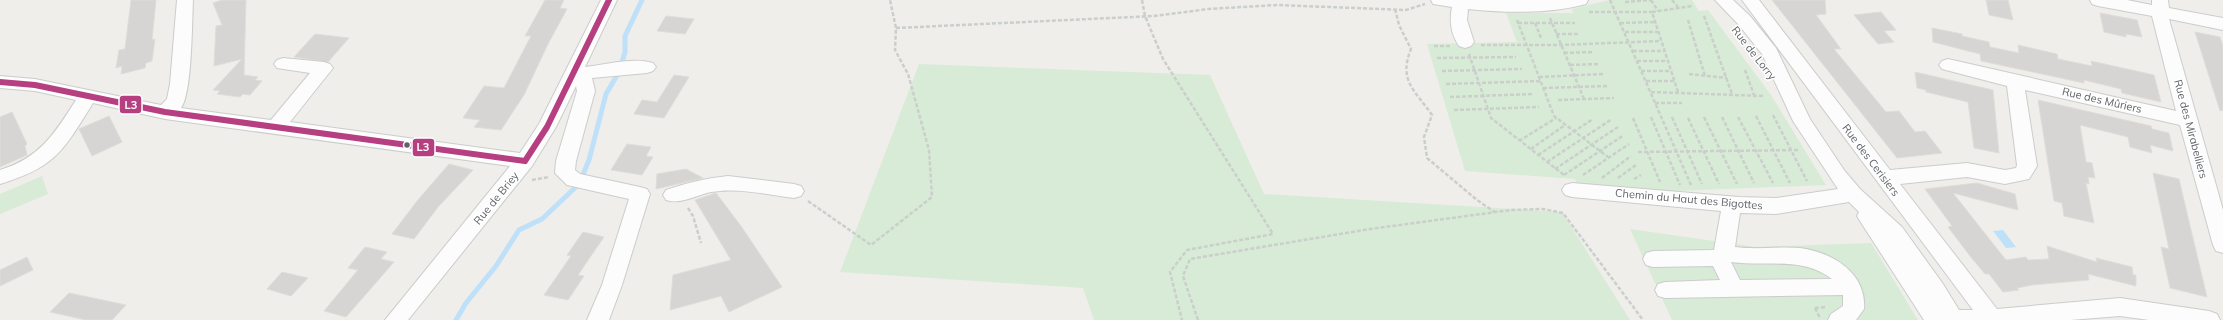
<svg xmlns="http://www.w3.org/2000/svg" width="2223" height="320" font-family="Mulish,sans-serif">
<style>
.green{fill:#d8ebd6}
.water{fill:#bfe0f9}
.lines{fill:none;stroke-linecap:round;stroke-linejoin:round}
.stream{stroke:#bfe0f9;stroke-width:5}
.building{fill:#d6d5d3;stroke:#deddd9}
.minor-casing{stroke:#cbcccc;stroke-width:2}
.path{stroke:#cacfcc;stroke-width:2.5;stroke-dasharray:4 2;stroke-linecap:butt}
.minor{fill:#fdfcfc;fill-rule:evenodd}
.bus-1-casing{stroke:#fff;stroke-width:9}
.bus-1{stroke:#b63f82;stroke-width:6}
.bus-dot{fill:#5f6368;stroke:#fff;stroke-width:1.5}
.labels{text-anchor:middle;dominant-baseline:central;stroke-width:3;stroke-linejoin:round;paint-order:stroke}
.street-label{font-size:11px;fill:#5f6368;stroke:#fff}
.line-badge{stroke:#fff;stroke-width:1.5}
.badge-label{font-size:11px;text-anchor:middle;font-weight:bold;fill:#fff}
</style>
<rect width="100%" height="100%" fill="#efeeea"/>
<path class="green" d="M1610,0H1692L1699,11L1708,10L1771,95L1826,185L1652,192L1578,186L1575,179L1465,171L1427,44L1517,42L1506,13H1573L1572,9Z
M919,64L1210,75L1264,194L1562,212L1630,320H1094L1083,288L840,272Z
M42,176L48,194L0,214V194Z
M1630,229L1756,247L1871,243L1918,320H1672Z"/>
<path class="water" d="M2003,230L2016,247L2006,248L1993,231Z"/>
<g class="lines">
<path class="stream" d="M456,320L466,303L496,266L519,230L542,219L579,184L589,160L606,94L619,72L625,52V36L642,0"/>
</g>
<path class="building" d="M131,0H156L152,40L155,39L152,61L146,63L145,68L121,74L122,66L116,68L119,50L125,49Z
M222,0H246L244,75L258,77L255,80L262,81L250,95L243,94L240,97L217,94L220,91L213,90L242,59L214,66L216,26L222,25L213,3Z
M545,0H564L560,8L567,9L548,44L524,95L501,130L474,127L480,120L463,118L484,86L504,88L531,36H525Z
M1772,0H1825L1826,14L1816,15L1841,49H1834L1886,112L1899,111L1915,132L1925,131L1942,153L1897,158Z
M1986,0H2008L2013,20L1989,15Z
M1881,12L1896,30L1884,31L1894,42L1878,44L1854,15Z
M2100,13L2137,20L2142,37L2126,34V37L2104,32Z
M666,16L694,19L685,34L657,31Z
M1932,28L1962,34V36L1989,42L1990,47L2019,53L2018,45L2057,54L2058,59L2092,66L2091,61L2154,75L2161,102L2122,93L2121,89L2084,80V83L1981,61L1980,54L1933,42Z
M2195,32L2220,37L2223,46V110L2220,111Z
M315,34L349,38L328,62L294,57Z
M1915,72L1993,90L1999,153L1974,148L1968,102L1926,92V90L1917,88Z
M674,75L689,77L664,118L634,114L642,100L657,102Z
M2038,100L2151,126L2152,129L2169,133L2173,151L2150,145L2152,153L2130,147L2128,137L2080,125L2086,162L2092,163L2095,178L2088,177L2089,184L2086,183L2094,223L2064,216L2062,203L2054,201Z
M12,112L27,144L25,146L27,155L0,167V117Z
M109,116L122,142L92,156L79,129Z
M627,144L651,147L646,156L653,157L642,175L611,170Z
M449,164L473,170L438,207L414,239L392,234L417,201Z
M686,169L703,178L656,189L657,174Z
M2153,173L2179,179L2207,297L2170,288L2161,247L2169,249Z
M1977,183L2015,194L2018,210L1953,193L2006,260L2026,257L2028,260L2049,259L2047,246L2097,262L2096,258L2132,267L2133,275H2136V286L2088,274L2089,280L2032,285L2017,288L2019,290L2003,292L1989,274H1985L1970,256L1948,227L1952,226L1925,189Z
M716,193L741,226L782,287L729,312L721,296L670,310L673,275L731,260L695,200Z
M583,232L604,237L578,275L584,276L568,300L544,295L571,256L567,255Z
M365,247L387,252L381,259L394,262L346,317L324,311L358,270L348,268Z
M27,257L33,270L0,286V270Z
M282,272L308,278L291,296L267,289Z
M69,293L98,299L126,305L112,320H86L50,312Z"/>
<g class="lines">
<g class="minor-casing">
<path id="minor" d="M177,0H193C192,20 192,95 181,108L271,120L310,73L277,68L274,64L277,60L283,58L324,62L330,64L333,68L290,122L520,153L539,124L601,0H617L585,67C606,65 632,57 653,63L656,67L653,71L647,73L592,78L595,91L576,161L575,170L580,174L640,187L647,189L650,194L622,285L609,320H587L602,285L629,199L567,185L555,173L556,161L577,91L576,86L556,127L532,166L408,320H385L510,166L165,119L93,103C63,151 56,167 0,184V170C40,158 55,133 76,100L35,91L0,88V76L35,79L161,105L167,99L170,84Z
M1431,0H1588L1586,4C1549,14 1506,13 1468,9L1467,20L1474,42L1471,46L1465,48L1459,46C1451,34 1449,21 1452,7L1433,4Z
M1715,0H1733L1750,16L1776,48L1810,119L1844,170L1860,189L1902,227L1943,284L1959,310H1973L1742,0H1759L1890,170L1967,163L2005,170L2016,168L2017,165L2007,86L1942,69L1939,65L1942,61L1948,59L2176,111L2152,16L2098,6L2092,4L2090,0H2127L2152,5V0H2168L2169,8L2223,18V30L2169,19L2223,210V253L2216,251L2213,245L2180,125L2025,90L2037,166L2029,179L2005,184L1967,177L1900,184L1997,309L2120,298L2209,311L2217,314L2220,320H2149L2120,316L2070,320H1924L1860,221L1857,216L1859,212L1849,202L1776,214L1740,213L1735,247C1757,250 1778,246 1800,248C1832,252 1867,273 1864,309L1856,320H1828L1831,314L1843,306V295L1665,298L1658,296L1655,290L1658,284L1665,282L1720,280L1713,266L1653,267L1646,265L1643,259L1646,253L1653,251L1714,250L1721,211L1572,197L1565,195L1562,190L1565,185L1572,183L1739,197L1776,198L1838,189L1793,121L1762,54L1738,24ZM1731,262C1766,267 1802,256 1832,279L1740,280Z
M728,176L794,184L801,186L804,191L801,196L794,198C767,195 738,187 711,192C697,195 680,205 666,200L663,195L666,190C686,183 707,178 728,176Z"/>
</g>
<path class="path" d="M1142,0L1145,16L1163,59L1273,234L1187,250L1170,272L1182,320
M1610,0L1691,185
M1651,0L1658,11
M1672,0L1678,7
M1625,2L1651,0
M1395,9L1399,25L1411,49C1398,81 1415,90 1432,115L1424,137L1427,158L1477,200L1496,213
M1589,12H1652
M1704,16L1732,94
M1550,18L1584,99
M1517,20L1554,116L1608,157
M1688,20L1705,76
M1518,23H1575
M1535,23L1541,38
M1620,23L1655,22
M896,28L1154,16L1208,9L1277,5L1406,10L1425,4
M1625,32H1658
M1556,34H1580
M1481,45H1560L1660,41
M1434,46H1450
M1633,51H1664
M1564,53L1592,52
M1469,54L1491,118L1564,175
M1437,58L1516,57
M1637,61H1667
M1570,65L1598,64
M1745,70L1754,95
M1442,71L1522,69
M1641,71H1670
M1689,74L1727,78
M1539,77L1603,74
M1646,81H1674
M1446,84L1540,81
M1543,88L1608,86
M1651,92L1763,96
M1678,92L1652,12L1692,6
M1450,97L1534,94
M1558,100L1614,98
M1655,103H1682
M1454,110L1539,107
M1773,115L1807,181
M1756,116L1790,183
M1651,117L1680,185
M1672,117L1702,184
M1704,117L1737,184
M1722,117L1754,183
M1738,117L1773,183
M1633,118L1660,182
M1688,118L1719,184
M1519,141L1556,118
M1531,149L1565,125
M1638,152L1800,150
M1538,155L1593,119
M1547,162L1612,119
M1555,169L1618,127
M1564,175L1624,135
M1583,175L1629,144
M1602,178L1631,156
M1618,178L1636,165
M1634,179L1641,175
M532,180L549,177
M808,201L871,245L932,197L929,150L908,74L895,50L896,28L890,0
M688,208L693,216L701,243
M1815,308L1826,307
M1815,308L1820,318
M1198,320L1183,276L1190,259L1370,229L1511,210L1543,209L1563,213L1643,320"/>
<use href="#minor" class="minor"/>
<g class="bus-1-casing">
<path id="bus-1" d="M0,82L35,85L165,112L525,161
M525,161L547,127L609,0"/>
</g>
<use href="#bus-1" class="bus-1"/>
</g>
<circle class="bus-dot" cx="407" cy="145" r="3.5"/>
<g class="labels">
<g class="street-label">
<text transform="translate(1754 53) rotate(52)">Rue de Lorry</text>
<text transform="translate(2102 100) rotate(13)">Rue des Mûriers</text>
<text transform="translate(2191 129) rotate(75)">Rue des Mirabelliers</text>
<text transform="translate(1871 160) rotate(53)">Rue des Cerisiers</text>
<text transform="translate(496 198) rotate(-51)">Rue de Briey</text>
<text transform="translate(1689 199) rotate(5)">Chemin du Haut des Bigottes</text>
</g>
</g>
<g class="line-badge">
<rect x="119" y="95" width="23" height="19" rx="4" fill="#b63f82"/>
<rect x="412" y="138" width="23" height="19" rx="4" fill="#b63f82"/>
</g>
<g class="badge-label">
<text x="131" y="109">L3</text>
<text x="423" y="151">L3</text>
</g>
</svg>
